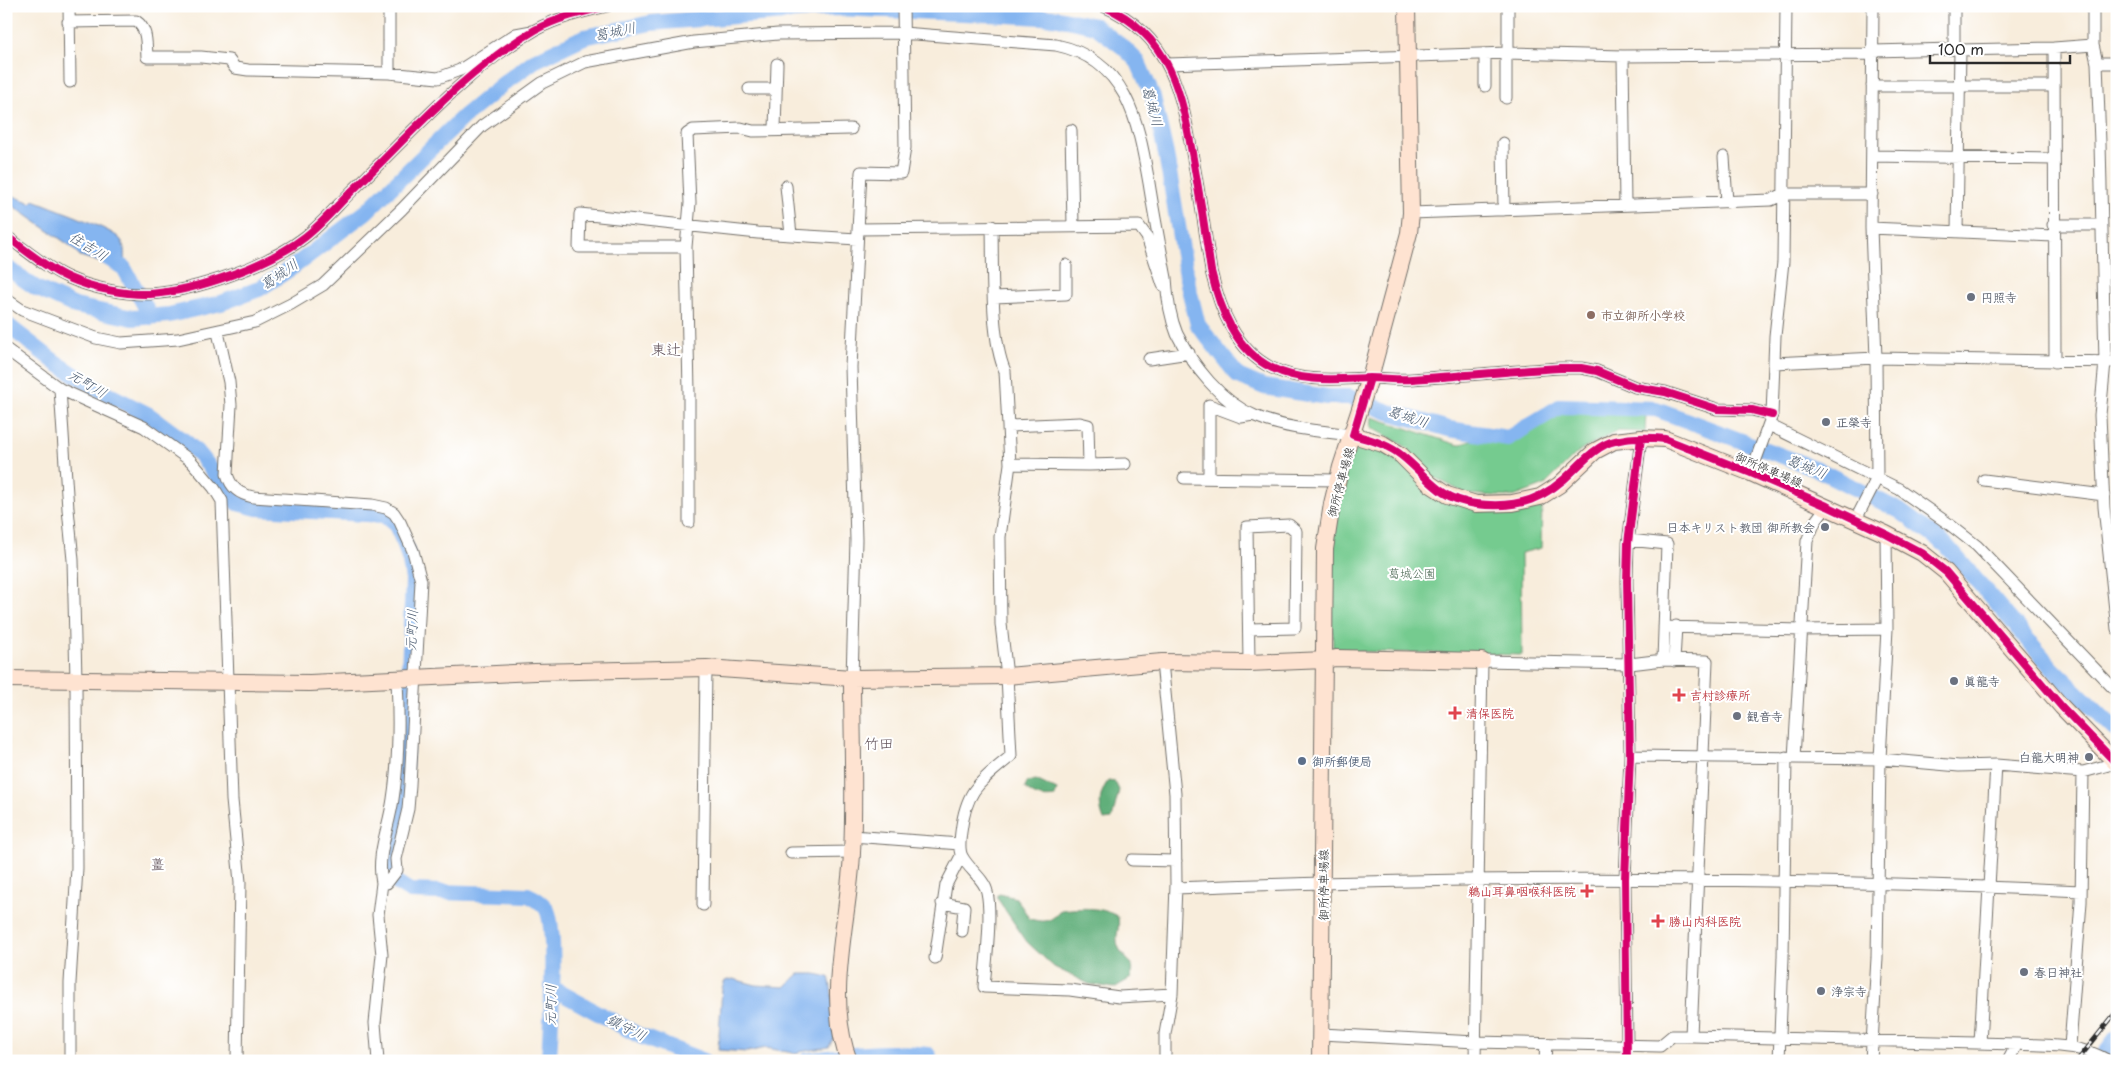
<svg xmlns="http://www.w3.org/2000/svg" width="2123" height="1067" font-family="'Playpen Sans','Klee One',sans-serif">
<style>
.green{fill:#75cb8f;stroke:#507b5d}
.forest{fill:#60af7a;stroke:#466d52}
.water{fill:#85b5f0;stroke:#58708e}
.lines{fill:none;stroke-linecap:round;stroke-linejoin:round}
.river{stroke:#85b5f0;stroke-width:16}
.street-tunnel{stroke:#cfc6b9;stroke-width:11;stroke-dasharray:11 5.5;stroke-linecap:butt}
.street-casing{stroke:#736f69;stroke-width:13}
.secondary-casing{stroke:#736f69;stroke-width:18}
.street{stroke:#fff;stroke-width:11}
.secondary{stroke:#fee3d1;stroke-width:16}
.rail-casing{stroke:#2b2b2b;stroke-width:4.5}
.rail{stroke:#fff;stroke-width:2.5;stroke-dasharray:8;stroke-linecap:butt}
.cycleway-casing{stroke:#fff;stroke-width:11}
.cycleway{stroke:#d6006c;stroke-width:8}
.worship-dot{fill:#6b7280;stroke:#fff;stroke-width:2}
.education-dot{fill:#8d6e63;stroke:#fff;stroke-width:2}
.health-dot{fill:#e0444e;stroke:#fff;stroke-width:2}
.service-dot{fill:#5c6f8a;stroke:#fff;stroke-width:2}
.labels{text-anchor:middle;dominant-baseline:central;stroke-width:4;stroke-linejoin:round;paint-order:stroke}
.worship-label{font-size:12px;font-weight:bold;fill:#5b616d;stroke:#fff;text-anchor:start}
.education-label{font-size:12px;font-weight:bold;fill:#785e54;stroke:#fff;text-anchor:start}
.street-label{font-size:12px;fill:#2b2b2b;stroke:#fff}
.park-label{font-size:12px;fill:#45634e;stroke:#fff}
.health-label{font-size:12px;font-weight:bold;fill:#be3a42;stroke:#fff;text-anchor:start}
.service-label{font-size:12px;font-weight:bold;fill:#4e5e75;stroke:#fff;text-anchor:start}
.water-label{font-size:14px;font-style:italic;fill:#4a5b70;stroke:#fff}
.neighbourhood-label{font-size:14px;fill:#61525a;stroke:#fff}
.quarter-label{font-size:15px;fill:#61525a;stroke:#fff}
</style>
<rect width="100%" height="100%" fill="#fff"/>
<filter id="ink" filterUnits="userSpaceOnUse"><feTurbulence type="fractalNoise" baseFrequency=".02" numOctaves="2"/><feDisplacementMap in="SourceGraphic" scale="10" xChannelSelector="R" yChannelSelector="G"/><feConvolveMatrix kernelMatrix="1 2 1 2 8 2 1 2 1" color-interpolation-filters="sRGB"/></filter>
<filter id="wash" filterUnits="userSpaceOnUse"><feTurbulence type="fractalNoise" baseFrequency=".0096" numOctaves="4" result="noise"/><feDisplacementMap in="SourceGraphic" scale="20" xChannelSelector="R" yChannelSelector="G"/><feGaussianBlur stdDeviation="1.12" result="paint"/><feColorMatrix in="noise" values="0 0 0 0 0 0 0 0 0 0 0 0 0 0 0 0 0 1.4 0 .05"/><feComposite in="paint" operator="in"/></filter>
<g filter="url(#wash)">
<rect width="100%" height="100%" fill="#f8eddc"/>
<path class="green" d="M1590,405L1646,413L1645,432L1617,431L1578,452L1545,485L1513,497L1466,494L1434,477L1405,446L1371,427L1372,417L1458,445L1477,439H1517L1535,421Z
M1355,447H1372L1391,455L1434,494L1542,503L1541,548L1521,553L1522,655L1333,651L1330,550L1346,471Z"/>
<path class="forest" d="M1036,780L1057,790L1055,797C1043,799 1034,797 1025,788L1027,782Z
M1108,781L1115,782L1119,790L1112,819L1104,820C1098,805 1099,794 1108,781Z
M1000,894L1016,898L1030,919C1046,923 1050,922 1061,910C1080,908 1103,906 1118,917C1120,928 1116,933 1117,941C1118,951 1126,958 1132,964L1131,978L1114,988L1089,984L1054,967L1027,942L997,898V895Z"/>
<path class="water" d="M6,193L31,203L34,200C50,207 111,228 120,239C126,245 124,258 124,266L102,263L80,256L69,245L6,201Z
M799,974H815L829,977C832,986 835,1027 834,1036C833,1040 830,1044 829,1047L793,1053L766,1048L747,1052L718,1050L722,988L725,981L733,979L756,985L785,987Z"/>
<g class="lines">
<path class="river" d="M101,254L124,268L151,317
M6,267L36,288L75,306L133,318L169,315L221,303L259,289L293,267L366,212L463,117L503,84L534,61L584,37L651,23L834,8L988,14L1058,18L1095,26L1124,48L1138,62L1153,97L1166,154L1188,285L1198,325L1238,376L1264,387L1327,397H1349L1389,412L1449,429L1508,438L1561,406L1656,409L1817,469L1900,511L1946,545L2053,669L2117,731
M6,324L55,362L95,388L149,415L187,443L201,456L237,503L257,508L384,515L396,525L405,545L410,562L413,580L404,785L401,811L389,858V869L397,883L410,891L528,895C535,898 541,902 546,908C558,927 550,1033 549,1061
M552,988L640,1036L704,1061
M806,1061C847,1055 887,1050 928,1055L931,1061
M2099,1061L2117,1037"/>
</g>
</g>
<g filter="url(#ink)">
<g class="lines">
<path class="street-tunnel" d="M1627,1061V1046"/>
<g class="street-casing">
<path id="street" d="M69,6L70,82
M389,6V73
M1103,6C1175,36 1183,102 1195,170C1201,204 1206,237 1211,271C1220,309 1235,350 1272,368C1303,383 1336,379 1370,378C1384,378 1398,380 1412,379C1461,376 1511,371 1560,368H1581L1597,371L1635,387L1665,392L1717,409L1752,410L1772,415
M1954,6V49L1960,50L1957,231
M2093,6V45L2097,63L2100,143L2105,362L2100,415L2104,507L2117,629
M68,22L136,21C148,29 146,44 147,57H201L229,60L235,68L248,70L389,73L438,78L460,70L516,34L532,31
M1960,50L2054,48
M1873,51L1954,49
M1485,54V86
M1623,56L1625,205
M2097,63H2117
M1168,64L1508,53L1623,56L1873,54
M1872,86H2054
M749,89H776
M1506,98V59L1508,53V6
M775,129L777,64
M1071,130L1073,226
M1503,143L1504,210
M1872,156L2053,159
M1724,157L1727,202
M786,186L791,235
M1411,213L1771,200L1784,194H1872
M2053,225H2101
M992,226C993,265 990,338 1005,371L1010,464L1000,537L1001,624L1007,676L1011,756C980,782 966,789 961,832C960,840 958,851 963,858C969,869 985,880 987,892C992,915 986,961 984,987L1070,990L1119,997L1172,994
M1871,228L2053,236
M858,229L1139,226L1147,237L1163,285
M6,236C26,250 46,268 69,278C92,288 125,295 150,294C196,291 269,265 305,237C322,224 336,207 351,192C409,136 464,71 535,30C557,18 582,12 607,6
M686,247H579L580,214L758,233L857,239
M994,297L1066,294V265
M6,299L22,310L96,338L121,343L178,339L255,322L291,304L323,285L402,209L482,126L542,83L585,62L694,42L778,34L903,33L1056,45C1128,60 1138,122 1149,183C1154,215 1160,246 1166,278C1167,296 1170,317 1177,334C1193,366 1221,402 1255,416C1285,429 1320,431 1353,435
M218,332L229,382L231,405L227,474C231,488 239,494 253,497L372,505L386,508L394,513L400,522L413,551L421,581L410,785L408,809L396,859L397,870L387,883H382L378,915L382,955L375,1023L378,1061
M6,349L60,389L144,427L191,461L214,488L222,501L232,800L240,882L237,1061
M1149,359L1189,353
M2055,362L2054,48L2093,45
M1774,363L1876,358L2117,362
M60,389L68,509L73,560L76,680L77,868L70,983V1061
M1769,425L1899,489L1949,524L1977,546L2117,692
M1009,426L1080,423L1088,425L1089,465L1010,464
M1089,465L1125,464
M1751,473L1772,415L1775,336L1783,262L1786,6
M1184,478L1338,480
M1209,478V405L1241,417L1253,415
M1984,480L2104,495
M1856,519L1877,478L1876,358L1871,228L1873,6
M689,522V392L686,247L690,203L687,134L693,130L741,128L753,131L851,129
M1629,540L1667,544L1663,660
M1664,627L1801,630L1887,629
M1249,629L1295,628L1296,531L1289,525L1247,527L1249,663
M1674,661L1676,626
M1162,662L1175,794L1176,885L1172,994L1165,1034V1061
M852,678L856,540L851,367L861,172L901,173L905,148L903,6
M1630,756L1880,759L1959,766L1996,765L2083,772L2116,763
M1794,758L1807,541L1815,522L1827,506
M852,836L960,844
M791,853L852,852
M1132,860L1176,861
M382,883C376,854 389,828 393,799C399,760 399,719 397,680
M1176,888C1478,875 1779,877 2081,891
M942,903L964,907L962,931
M703,905L706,668
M935,958L946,885L961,856
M1321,1034L1476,1042L1660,1046L1672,1036H1691L2017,1044C2052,1046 2077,1043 2109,1061
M1980,1043L1996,765
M1627,1046L1625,879L1630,756L1627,581L1628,543L1641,438
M2070,1046L2081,902L2083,772
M1475,1061L1482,661L1630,664L1663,660L1707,661L1691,1036
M1545,1061L1546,1044
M1779,1061L1783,958L1786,757
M1871,1061L1877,958L1880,759L1887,629L1886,534
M2008,1061L2017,1044"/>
</g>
<g class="secondary-casing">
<path id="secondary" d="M1353,435L1383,444L1401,455L1430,484L1447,495L1476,504L1512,503L1540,497L1559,485L1595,451L1614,441L1641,438L1665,439L1751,473L1886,534L1922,553L1946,572L2062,707L2117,764
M6,679L310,683L535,672L706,668L852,678L1007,676L1162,662L1249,663L1325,660L1336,658L1482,661
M849,1061C824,995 849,921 852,853C855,795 852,736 852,678
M1320,1061L1325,549L1332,504L1341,467L1370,378L1409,233L1411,213L1407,6"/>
</g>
<use href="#street" class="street"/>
<use href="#secondary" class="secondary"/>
<g class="rail-casing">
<path id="rail" d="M2077,1061L2117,1011"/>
</g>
<use href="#rail" class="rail"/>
<g class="cycleway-casing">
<path id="cycleway" d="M1103,6C1175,36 1183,102 1195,170C1201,204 1206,237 1211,271C1220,309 1235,350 1272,368C1303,383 1336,379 1370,378C1384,378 1398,380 1412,379C1461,376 1511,371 1560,368H1581L1597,371L1635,387L1665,392L1717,409L1752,410L1772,415
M6,236C26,250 46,268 69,278C92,288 125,295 150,294C196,291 269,265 305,237C322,224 336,207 351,192C409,136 464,71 535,30C557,18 582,12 607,6
M1370,378L1353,435C1370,439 1387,444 1401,455C1428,476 1437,499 1476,504C1519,509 1546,499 1575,469C1586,458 1600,444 1615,441C1631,437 1649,437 1665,439L1751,473L1827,506L1886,534L1922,553L1946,572L2062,707L2117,764
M1627,1061L1625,879L1630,756L1627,581L1628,543L1641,438"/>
</g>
<use href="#cycleway" class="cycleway"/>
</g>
</g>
<g class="worship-dot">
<circle cx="1971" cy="297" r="5"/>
<circle cx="1826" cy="422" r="5"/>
<circle cx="1825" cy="527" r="5"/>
<circle cx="1954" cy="681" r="5"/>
<circle cx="1737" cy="716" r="5"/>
<circle cx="2089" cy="757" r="5"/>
<circle cx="2024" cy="972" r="5"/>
<circle cx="1821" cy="991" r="5"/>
</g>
<circle class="education-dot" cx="1591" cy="315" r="5"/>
<g class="health-dot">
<path d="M1676.5 687.5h5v5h5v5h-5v5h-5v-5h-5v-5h5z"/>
<path d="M1452.5 705.5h5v5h5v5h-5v5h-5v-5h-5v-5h5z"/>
<path d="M1584.5 883.5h5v5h5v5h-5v5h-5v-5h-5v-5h5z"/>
<path d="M1655.5 913.5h5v5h5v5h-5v5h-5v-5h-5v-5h5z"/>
</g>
<circle class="service-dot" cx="1302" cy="761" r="5"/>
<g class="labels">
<g class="worship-label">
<text x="1981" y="297">円照寺</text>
<text x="1836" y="422">正榮寺</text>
<text x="1815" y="527" text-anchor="end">日本キリスト教団 御所教会</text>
<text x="1964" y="681">眞龍寺</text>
<text x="1747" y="716">観音寺</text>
<text x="2079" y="757" text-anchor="end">白龍大明神</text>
<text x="2034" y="972">春日神社</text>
<text x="1831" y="991">浄宗寺</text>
</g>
<g class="education-label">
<text x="1601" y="315">市立御所小学校</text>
</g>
<g class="street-label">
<text transform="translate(1769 469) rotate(23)">御所停車場線</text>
<text transform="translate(1340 482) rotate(-75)">御所停車場線</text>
<text transform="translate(1323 885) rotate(-90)">御所停車場線</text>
</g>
<g class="park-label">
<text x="1412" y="573">葛城公園</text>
</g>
<g class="health-label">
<text x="1690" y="695">吉村診療所</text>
<text x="1466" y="713">清保医院</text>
<text x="1576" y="891" text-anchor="end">鵜山耳鼻咽喉科医院</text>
<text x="1669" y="921">勝山内科医院</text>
</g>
<g class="service-label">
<text x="1312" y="761">御所郵便局</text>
</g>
<g class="water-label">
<text transform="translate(615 31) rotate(-12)">葛城川</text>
<text transform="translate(1153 106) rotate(75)">葛城川</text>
<text transform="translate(89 246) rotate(32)">住吉川</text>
<text transform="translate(279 274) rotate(-35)">葛城川</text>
<text transform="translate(88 383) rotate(31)">元町川</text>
<text transform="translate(1408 416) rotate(18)">葛城川</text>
<text transform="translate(1807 466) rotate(22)">葛城川</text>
<text transform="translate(411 630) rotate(-87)">元町川</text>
<text transform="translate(550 1005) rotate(-89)">元町川</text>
<text transform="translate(627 1027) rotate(27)">鎮守川</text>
</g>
<g class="neighbourhood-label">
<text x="158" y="863">薑</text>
</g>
<g class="quarter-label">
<text x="666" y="348">東辻</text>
<text x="879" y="742">竹田</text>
</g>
</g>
<rect width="2123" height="1067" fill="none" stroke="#fff" stroke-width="25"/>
<path d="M1930 55v8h140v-8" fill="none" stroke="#2b2b2b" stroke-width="2.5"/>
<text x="1938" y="55" font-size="15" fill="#2b2b2b" stroke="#ffffff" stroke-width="4" paint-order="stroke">100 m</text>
</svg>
